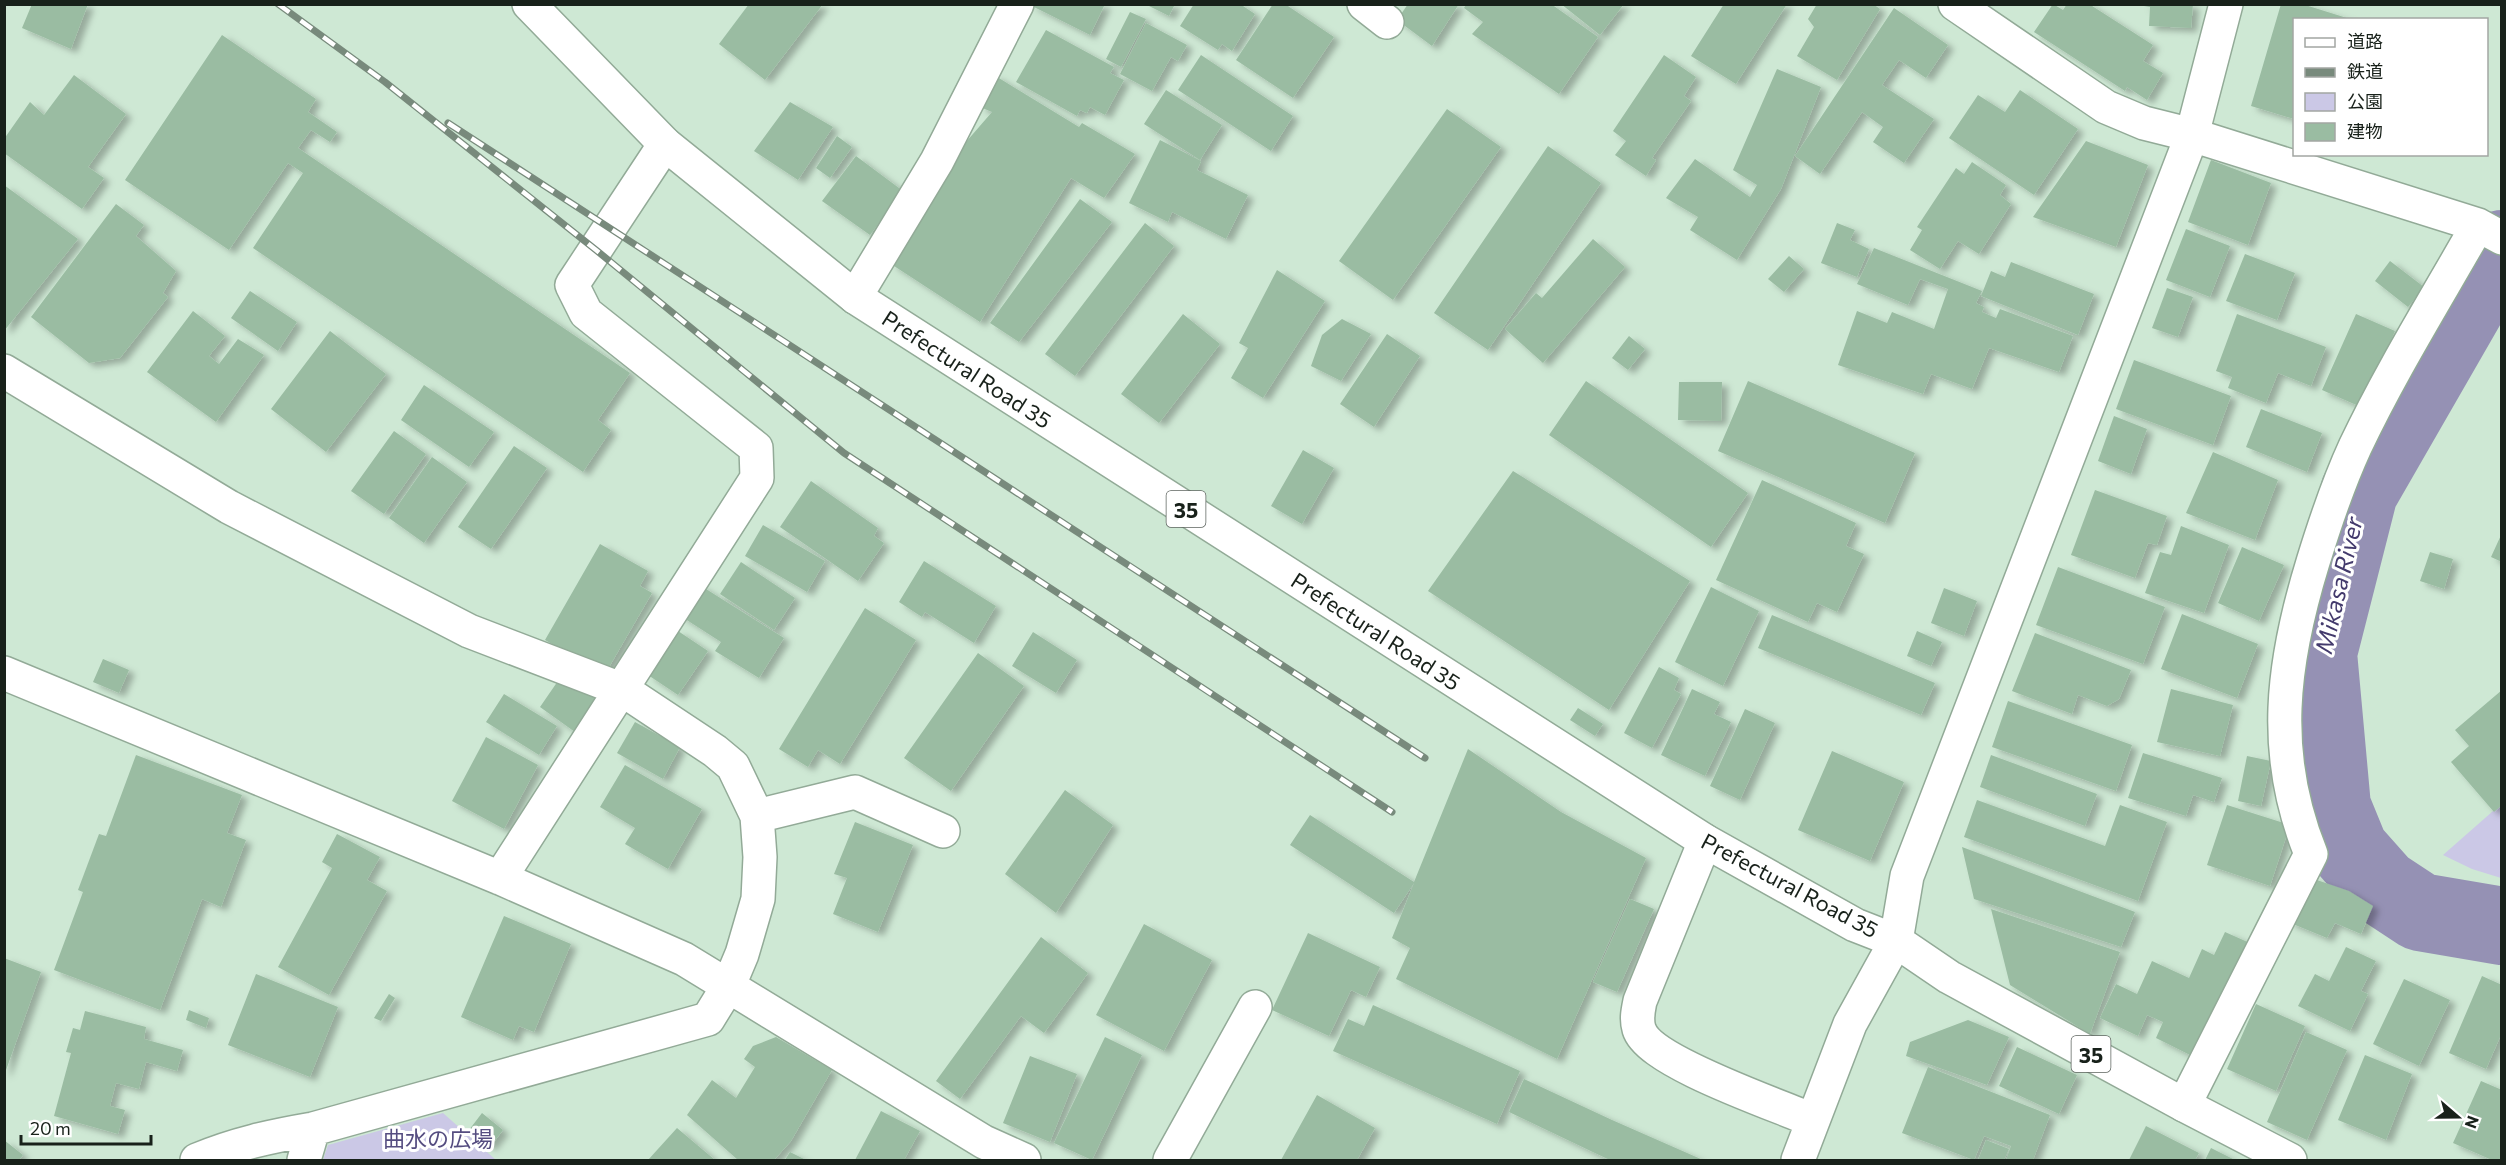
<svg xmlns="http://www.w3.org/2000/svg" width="2506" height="1165" font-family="Commissioner,'Noto Sans JP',sans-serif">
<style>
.green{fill:#cbc8e6}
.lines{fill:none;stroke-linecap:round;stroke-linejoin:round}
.river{stroke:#9591b4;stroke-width:78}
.building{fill:#9abca2;filter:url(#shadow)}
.minor-casing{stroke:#92aa97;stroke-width:36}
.major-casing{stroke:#92aa97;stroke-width:36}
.minor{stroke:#fff;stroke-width:33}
.major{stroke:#fff;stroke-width:33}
.rail-casing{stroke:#788a7c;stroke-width:7}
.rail{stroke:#fff;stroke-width:4.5;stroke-dasharray:14;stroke-linecap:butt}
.labels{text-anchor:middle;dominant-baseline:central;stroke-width:6;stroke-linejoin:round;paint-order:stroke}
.shield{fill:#fff;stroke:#5d645f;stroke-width:1.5}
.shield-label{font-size:21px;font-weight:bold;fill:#18211a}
.street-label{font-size:22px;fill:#18211a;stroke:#fff}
.park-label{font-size:22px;fill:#554d80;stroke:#fff}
.water-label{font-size:24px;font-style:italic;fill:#433a6c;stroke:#fff}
</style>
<defs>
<filter id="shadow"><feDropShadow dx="6" dy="4" stdDeviation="3" flood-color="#0004"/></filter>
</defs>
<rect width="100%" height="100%" fill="#cee8d4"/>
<path class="green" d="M2501,804V878L2472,869L2443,855Z
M443,1113L496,1160H323L328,1145Z"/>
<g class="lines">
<path class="river" d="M2502,249L2489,266L2359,492L2318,653L2332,807L2350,851L2382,887L2420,912L2502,926"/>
</g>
<path class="building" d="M32,4H88L71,49L22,28Z
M749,4H823L765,80L719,44Z
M1028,4H1105L1090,35Z
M1145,4H1175L1169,16Z
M1194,4H1240L1255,14L1232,51L1222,44L1218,50L1180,26Z
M1273,4H1285L1334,37L1293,98L1236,60Z
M1408,4H1459L1432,46L1397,20Z
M1466,4H1551L1598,37L1559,94L1472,34L1483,22L1464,8Z
M1561,4H1624L1600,35Z
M1724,4H1787L1736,84L1691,56Z
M1817,4H1873L1880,9L1837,80L1797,56L1814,27L1808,19Z
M2053,4L2063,10L2067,4H2089L2153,45L2143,61L2163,73L2147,100L2127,87L2125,91L2034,32Z
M2144,4H2193L2191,28L2149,26L2150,7L2144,6Z
M2281,4H2302L2350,19L2294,20V119L2251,106Z
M1894,8L1948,45L1926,78L1899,60L1882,85L1934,119L1904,163L1873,142L1883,127L1862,112L1820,174L1795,156Z
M1130,12L1146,19L1121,67L1106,59Z
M1146,23L1187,45L1178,61L1171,57L1152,91L1120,74Z
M1046,30L1114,67L1110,73L1124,80L1105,115L1090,107L1087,113L1080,110L1077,116L1016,82Z
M222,35L316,99L308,112L337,132L330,142L311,130L298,148L630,373L598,420L611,430L583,472L253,248L303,173L288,163L229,250L125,180Z
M1201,55L1293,116L1271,151L1178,90Z
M1664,55L1696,77L1684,96L1691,101L1652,158L1656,160L1646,176L1615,155L1626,141L1613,131Z
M1777,69L1821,87L1781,189L1737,260L1690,230L1698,217L1666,198L1695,159L1750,197L1757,185L1733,170Z
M74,75L126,114L88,167L104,178L82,209L4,153V139L30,102L44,115Z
M994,75L1079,127L1082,123L1135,154L1104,198L1071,178L980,322L891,264L953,157L992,112L980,107Z
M1166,90L1222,125L1200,160L1144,124Z
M2020,90L2078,129L2034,195L1949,138L1978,95L2005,112Z
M790,102L833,127L798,180L754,151Z
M1447,109L1501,147L1393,300L1339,261Z
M837,136L852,147L830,178L816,168Z
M1160,140L1201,161L1197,170L1248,195L1226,239L1172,212L1168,222L1129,203Z
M2086,141L2148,165L2116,247L2033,217Z
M1548,146L1601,183L1488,350L1434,313Z
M856,156L903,191L870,235L822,201Z
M2211,160L2271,183L2248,245L2188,222Z
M1972,162L2006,185L2000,195L2011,204L1979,254L1958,241L1940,269L1910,250L1922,230L1917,227L1956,168L1964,174Z
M4,185L78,239L4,331Z
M1080,199L1112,222L1019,342L990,323Z
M116,204L144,225L136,236L176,271L163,293L168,297L120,358L89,363L31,317Z
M1145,223L1174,246L1075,376L1045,354Z
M1837,223L1855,230L1850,240L1869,249L1857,277L1821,263Z
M2186,229L2230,246L2210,297L2166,280Z
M1593,239L1625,267L1543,363L1505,329L1536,293L1542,298Z
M1874,248L1982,291L1976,303L1984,307L1982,312L1996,318L2000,309L2073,336L2059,372L1989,348L1972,389L1931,374L1923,394L1838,365L1857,311L1887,323L1892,312L1934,329L1948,289L1920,279L1908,305L1857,284Z
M2245,254L2295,273L2277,320L2226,301Z
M1789,256L1804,269L1784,292L1768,279Z
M2390,261L2424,287L2408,307L2375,281Z
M2011,262L2094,294L2078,335L1981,296L1991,271L2005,277Z
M1277,270L1325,301L1263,398L1231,378L1248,348L1239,343Z
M2167,288L2193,297L2178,337L2152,328Z
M250,291L297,322L278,351L231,318Z
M193,311L225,336L209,356L219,364L238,339L264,355L216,422L147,372Z
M1183,314L1220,344L1159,423L1121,394Z
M2237,314L2326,347L2311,386L2278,373L2266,403L2228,388L2232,377L2216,371Z
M2356,314L2395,331L2361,407L2322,390Z
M1342,319L1371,334L1341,381L1311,366L1322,335Z
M330,331L386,374L326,452L271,409Z
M1387,334L1420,356L1374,427L1340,404Z
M1629,336L1645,349L1628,370L1612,358Z
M2134,360L2231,396L2213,445L2116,409Z
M1586,381L1748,493L1711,547L1549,435Z
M1748,381L1915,453L1885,523L1718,451Z
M1679,382H1722L1721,421L1678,420Z
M424,385L494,432L469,467L401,420Z
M2261,409L2322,433L2307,472L2246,447Z
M2114,416L2147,429L2131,474L2098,461Z
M394,431L426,454L384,514L351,491Z
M514,446L547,468L491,549L458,527Z
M1303,450L1334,468L1302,524L1271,506Z
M2213,452L2278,480L2255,540L2186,513Z
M432,457L467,482L424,543L389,518Z
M1513,471L1690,581L1609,710L1428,591Z
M1762,480L1856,523L1846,546L1864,554L1837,612L1817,603L1808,622L1716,580Z
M811,481L878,528L874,536L884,543L858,581L780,527Z
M2095,490L2167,516L2157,545L2148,543L2135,578L2071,555Z
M763,525L825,561L807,592L745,556Z
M2181,526L2229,545L2204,613L2145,593L2160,552L2171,555Z
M2502,533V562L2491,557Z
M600,544L648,571L640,586L652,593L605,674L545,640Z
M2242,547L2284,565L2259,621L2218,603Z
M2430,552L2453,559L2444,589L2420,581Z
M924,561L996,606L974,643L925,612L922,617L899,602Z
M741,562L795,598L774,630L720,594Z
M2058,567L2165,607L2143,664L2036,625Z
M698,584L784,638L759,678L715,651L721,642L679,615Z
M1711,587L1759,611L1723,686L1675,662Z
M1944,588L1977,601L1964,636L1931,623Z
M865,608L916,640L840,764L818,750L808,767L779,749Z
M2182,614L2258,644L2237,698L2161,669Z
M1772,615L1935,683L1921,715L1758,648Z
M678,631L708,651L678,695L648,675Z
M1917,631L1942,642L1931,666L1907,656Z
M1033,632L1077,660L1056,693L1012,666Z
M2035,633L2131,670L2119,699L2107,706L2078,695L2072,714L2012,691Z
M978,653L1024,686L951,791L904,758Z
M103,659L129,670L119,693L93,682Z
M1659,667L1679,678L1674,690L1681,694L1652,748L1624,733Z
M560,678L598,694L575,732L540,707Z
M1692,689L1720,702L1714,714L1731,722L1705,776L1661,755Z
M2171,689L2233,705L2220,756L2157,742Z
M2502,690V805L2494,812L2451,762L2469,746L2455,730Z
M504,694L557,726L539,755L486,722Z
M2008,701L2132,745L2116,791L1992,747Z
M1578,708L1603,724L1595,736L1570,720Z
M1745,709L1775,723L1740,800L1710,786Z
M635,722L680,747L663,779L617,753Z
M486,737L538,765L504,829L452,801Z
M1468,749L1561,812L1646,858L1557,1059L1396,979L1410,948L1392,938L1414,883L1394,913L1290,845L1310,815L1414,882Z
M1832,751L1904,782L1870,861L1798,830Z
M2143,753L2222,778L2214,802L2193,795L2186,816L2128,798Z
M136,755L242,795L227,833L246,840L221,907L202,899L160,1010L54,970L83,892L78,890L99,834L106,836Z
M1991,755L2097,794L2085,826L1980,787Z
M2247,756L2271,761L2261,806L2238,801Z
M625,765L702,809L668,869L625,844L635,828L600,807Z
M1065,790L1113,825L1056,913L1005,874Z
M1977,800L2105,846L2120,805L2167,822L2138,901L1964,837Z
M2227,805L2290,825L2270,886L2207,865Z
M855,822L913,845L878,932L833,914L847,878L834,874Z
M337,834L380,857L367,880L387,891L329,995L278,967L332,868L322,862Z
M1962,847L2135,912L2121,947L1974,899Z
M2311,878L2349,891L2373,906L2361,934L2335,923L2327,938L2288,922Z
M1630,899L1654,909L1617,992L1593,982Z
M1991,909L2120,952L2090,1034L2010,985Z
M504,916L571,944L534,1032L519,1026L513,1040L461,1017Z
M1144,924L1212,960L1164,1051L1096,1015Z
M2225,932L2252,944L2198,1059L2156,1038L2163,1022L2147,1015L2138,1036L2100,1018L2116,984L2137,994L2152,961L2189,978L2202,949L2214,955Z
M1308,933L1380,967L1366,997L1351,990L1329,1036L1272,1010Z
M1041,937L1088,973L1044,1033L1021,1016L960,1099L936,1081Z
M2346,947L2376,961L2361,991L2368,994L2350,1031L2298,1006L2315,974L2329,981Z
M4,958L41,972L5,1073H4Z
M256,974L338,1007L310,1077L228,1045Z
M2482,976L2502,985V1037H2500L2486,1069L2449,1053Z
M2404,979L2450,1000L2419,1066L2373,1044Z
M389,994L395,998L381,1021L374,1018Z
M2256,1004L2305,1026L2276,1091L2227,1069Z
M1373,1005L1520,1071L1497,1124L1333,1051L1348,1019L1364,1026Z
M189,1010L209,1018L206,1028L186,1020Z
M85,1011L146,1027L144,1039L183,1050L177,1071L146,1062L139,1089L116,1083L110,1106L125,1110L118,1134L54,1116L71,1053L66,1052L73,1028L80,1030Z
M1968,1020L2009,1037L1987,1085L1906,1056L1910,1042Z
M2306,1032L2347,1050L2307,1140L2267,1122Z
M776,1037L832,1070L791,1141L774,1160H738L687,1115L712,1080L736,1098L755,1067L744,1059L753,1046Z
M1105,1037L1142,1055L1092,1160L1054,1143Z
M2017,1047L2077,1075L2059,1114L1999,1086Z
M2365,1055L2412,1074L2386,1140L2338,1120Z
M1030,1056L1077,1074L1050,1142L1003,1123Z
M1928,1067L2050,1115L2033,1160H2006L2011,1146L1984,1136L1974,1160L1902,1133Z
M1524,1079L1612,1120L1703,1160H1610L1597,1154L1509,1112Z
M2481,1081L2502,1090V1160H2492L2453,1143Z
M1317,1095L1375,1128L1357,1160H1281Z
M881,1111L920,1131L904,1160H855Z
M482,1113L503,1130L490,1147L469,1130Z
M2146,1126L2199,1153L2195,1160H2129Z
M677,1128L715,1160H648Z
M4,1140L23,1155L19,1160H4Z
M1986,1140L2009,1149L2004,1160H1978Z
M2211,1148L2235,1160H2205Z
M790,1152L806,1160H785Z"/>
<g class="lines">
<g class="minor-casing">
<path id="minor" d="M1364,4L1387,22
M1955,4L2106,107L2144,123L2192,135L2478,225L2502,238
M855,297L937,161L1017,4
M4,371L229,507L469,631L623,690L715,751L733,766L757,816L760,857L758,899L742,954L729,985L708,1019L313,1129C272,1136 235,1144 197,1160
M4,673L500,878L684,959L984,1142L1024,1160
M757,816L855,792L943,831
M1705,841L1640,1001C1638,1011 1636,1019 1639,1029C1649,1062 1778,1105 1812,1120
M500,878L757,478L756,448L586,313L572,285L665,144
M2184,1105L2311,854C2270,753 2282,663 2313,562C2325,523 2338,484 2355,447C2391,371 2436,299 2478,225
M304,1160L313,1129
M1170,1160L1255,1007
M1798,1160L1850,1024L1896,941L1907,876L2192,135L2226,4"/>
</g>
<g class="major-casing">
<path id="major" d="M529,4L665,144L855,297L1705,841L1855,925L1896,941L1949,977L2184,1105L2290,1160"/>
</g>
<use href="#minor" class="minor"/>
<use href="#major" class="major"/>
<g class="rail-casing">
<path id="rail" d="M278,4L385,82L596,250L844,453L1392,812
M448,123L1425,758"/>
</g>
<use href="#rail" class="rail"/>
</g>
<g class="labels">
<g class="shield">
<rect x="1166.5" y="491" width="39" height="36" rx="4.5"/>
<rect x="2071.5" y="1036" width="39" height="36" rx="4.5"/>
</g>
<g class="shield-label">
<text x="1186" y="509">35</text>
<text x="2091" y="1054">35</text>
</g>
<g class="street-label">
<text transform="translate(967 369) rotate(33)">Prefectural Road 35</text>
<text transform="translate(1376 631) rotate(33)">Prefectural Road 35</text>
<text transform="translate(1790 885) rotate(28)">Prefectural Road 35</text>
</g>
<g class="park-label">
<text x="438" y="1138">曲水の広場</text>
</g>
<g class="water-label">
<text transform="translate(2338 585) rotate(-77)">Mikasa River</text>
</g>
</g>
<rect width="2506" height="1165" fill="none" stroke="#18211a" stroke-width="12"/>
<rect x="2293" y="18" width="195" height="138" fill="#ffffff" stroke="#a3a6a3" stroke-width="1.5"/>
<rect x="2305" y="38" width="30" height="9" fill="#ffffff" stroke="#a3a6a3" stroke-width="1.5"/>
<text x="2347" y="48" font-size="18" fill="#18211a">道路</text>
<rect x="2305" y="68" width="30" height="9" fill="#788a7c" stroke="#a3a6a3" stroke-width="1.5"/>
<text x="2347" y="78" font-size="18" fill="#18211a">鉄道</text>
<rect x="2305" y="93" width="30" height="18" fill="#cbc8e6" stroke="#a3a6a3" stroke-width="1.5"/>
<text x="2347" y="108" font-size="18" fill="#18211a">公園</text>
<rect x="2305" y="123" width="30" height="18" fill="#9abca2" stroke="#a3a6a3" stroke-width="1.5"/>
<text x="2347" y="138" font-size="18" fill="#18211a">建物</text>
<g transform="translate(2458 1117) rotate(110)" stroke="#ffffff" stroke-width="4.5" paint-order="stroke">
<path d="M0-4.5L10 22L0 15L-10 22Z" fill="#18211a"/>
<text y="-9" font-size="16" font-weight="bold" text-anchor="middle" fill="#18211a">N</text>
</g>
<path d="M21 1135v9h130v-9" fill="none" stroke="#18211a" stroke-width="3"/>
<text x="30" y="1135" font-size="18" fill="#18211a" stroke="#ffffff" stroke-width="4.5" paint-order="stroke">20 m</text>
</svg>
